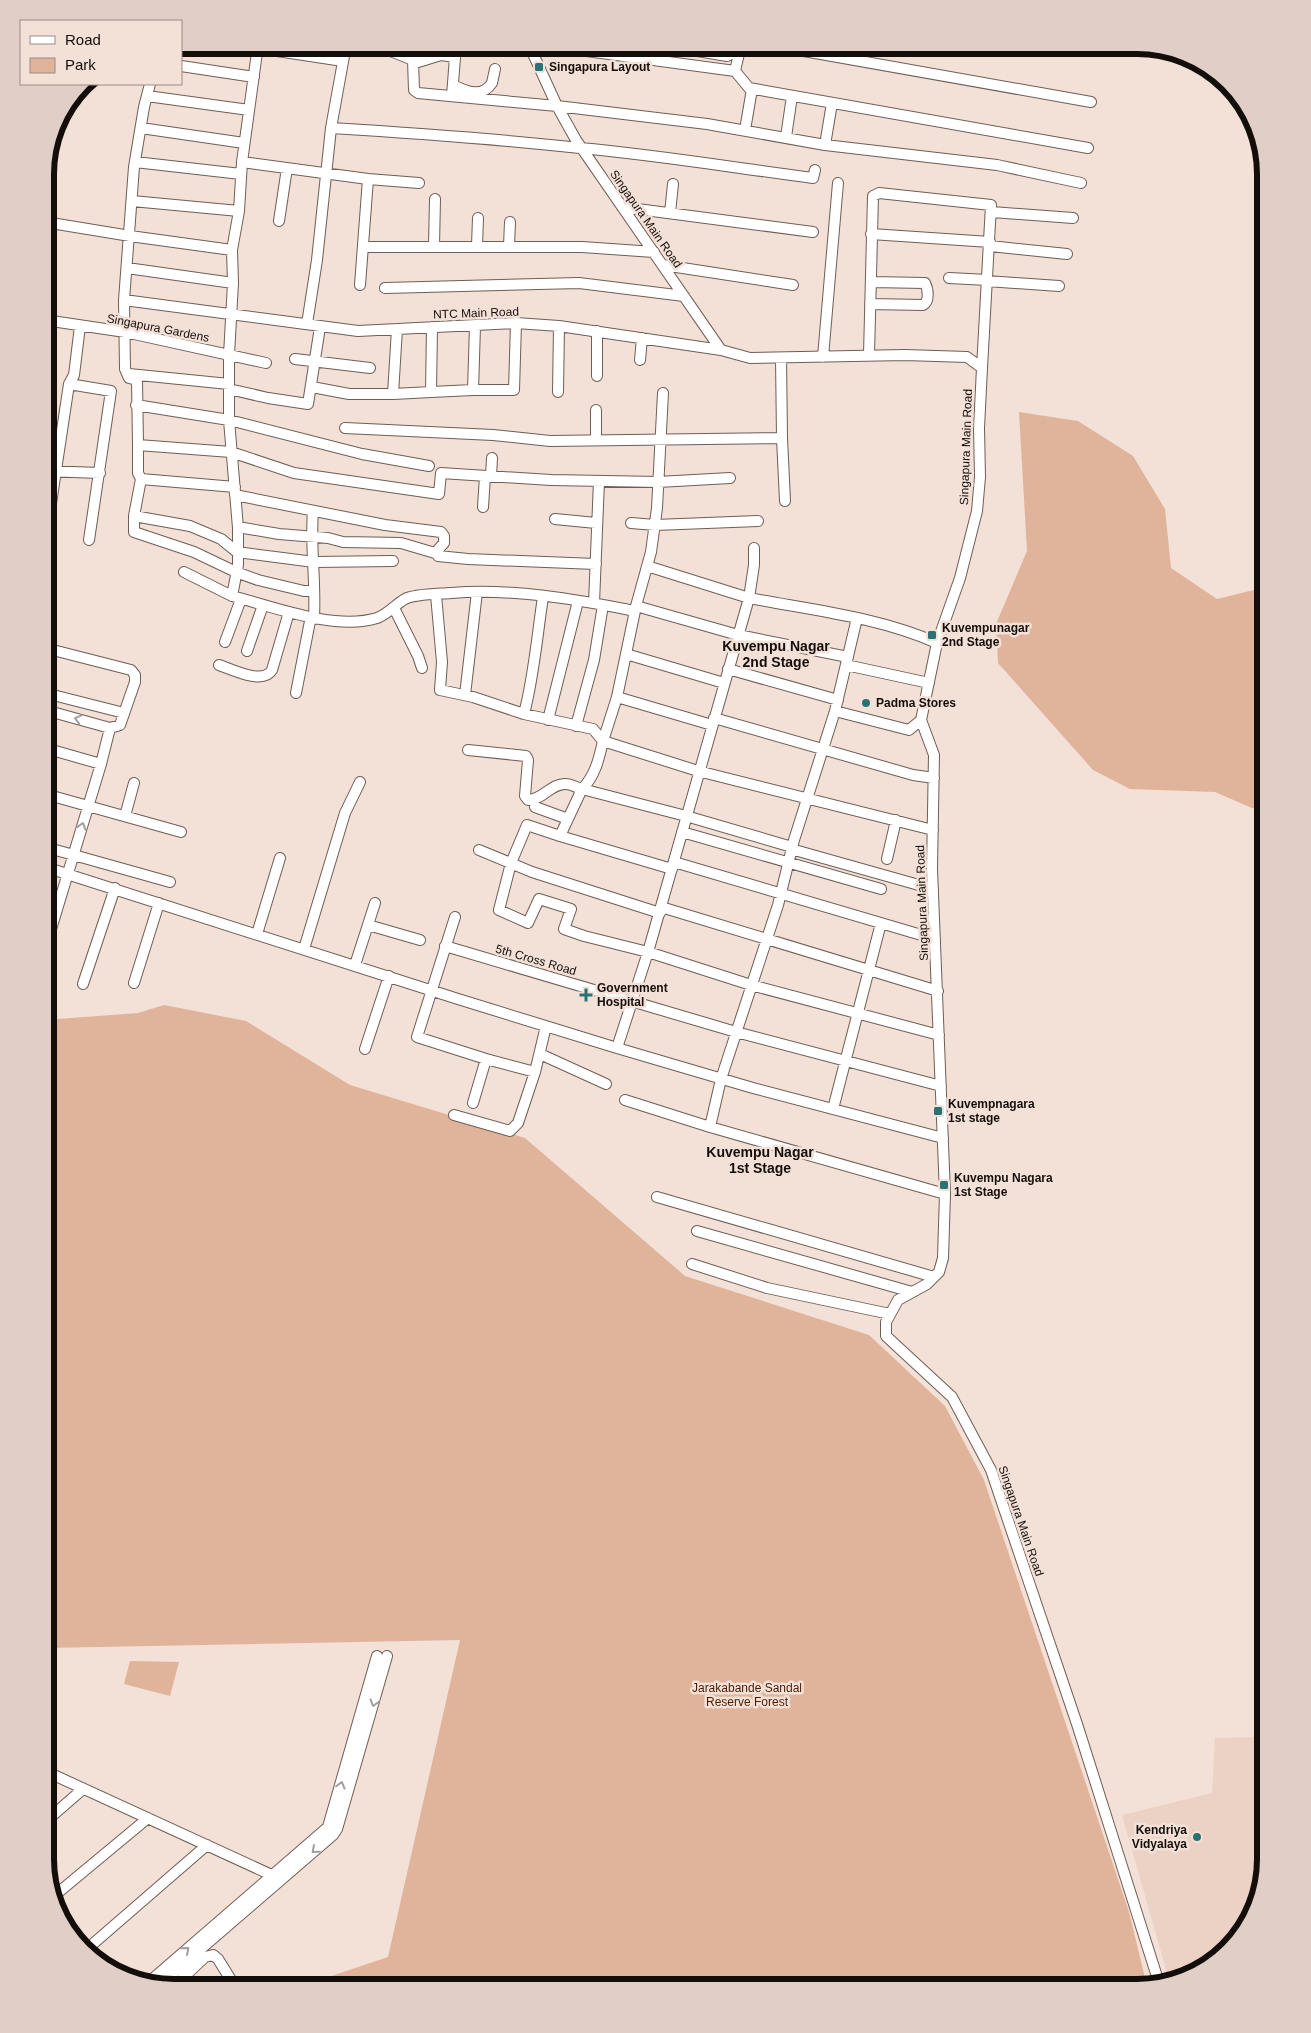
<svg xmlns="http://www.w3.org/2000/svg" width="1311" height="2033" font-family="Helvetica,sans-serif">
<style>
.built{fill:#ebd2c4}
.green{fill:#e0b39b}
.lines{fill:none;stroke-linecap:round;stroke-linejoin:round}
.minor-casing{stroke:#6e5e56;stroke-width:12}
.minor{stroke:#fff;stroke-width:10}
.oneway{stroke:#a19f9d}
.poi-dot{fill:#297376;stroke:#f3e0d7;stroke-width:2}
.labels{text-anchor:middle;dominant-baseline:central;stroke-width:5;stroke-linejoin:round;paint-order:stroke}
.poi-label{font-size:12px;font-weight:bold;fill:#140e0b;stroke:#f3e0d7;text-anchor:start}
.street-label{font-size:12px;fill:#140e0b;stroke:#f3e0d7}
.park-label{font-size:12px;fill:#481e03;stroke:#f3e0d7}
.neighbourhood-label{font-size:14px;font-weight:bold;fill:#140e0b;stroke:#f3e0d7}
.rim{fill:none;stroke:#140e0b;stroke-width:6}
</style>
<rect width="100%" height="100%" fill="#f3e0d7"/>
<path class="built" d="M1266,1737V1859L1244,1930L1194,1975L1169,1980L1122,1815L1212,1793L1215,1738Z"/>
<path class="green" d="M1019,412L1078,421L1133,456L1165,509L1171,568L1217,599L1266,587V809L1252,808L1215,792L1130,789L1093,770L998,663L996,624L1027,551Z
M164,1005L246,1021L350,1085L525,1138L685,1276L869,1335L945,1406L984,1480L1129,1912L1147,1986L1137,1988H296L388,1957L460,1640L45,1648V1020L138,1013Z
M130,1661L179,1662L170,1696L124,1684Z"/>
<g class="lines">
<g class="minor-casing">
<path id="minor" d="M258,45L242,162L239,211L232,250L233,283L229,355V420L238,528V565L232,596C274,607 335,631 377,618C388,614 396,604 405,599C414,594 440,594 451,593C512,588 575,599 635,611
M299,45L297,54L343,61
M529,45L557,106L576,140L721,350L750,358L905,355L967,357L982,368
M542,45L735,71L741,45
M662,45L727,56L731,54V45
M770,45L1091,102
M257,48L297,54
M388,50L413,60L414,90L418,93L557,106L707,124L825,145L997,165L1081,183
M415,63L441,55L455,57L452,96
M181,66L254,77
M735,71L749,88L1088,148
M150,84L144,107L134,167L124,300L125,369L129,378L137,380L138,445L231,452L294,473L439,494L441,473L551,480L658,482L730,478
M453,85C467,92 482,98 492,83L495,69
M147,96L249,110
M141,128L244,143
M331,128C414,133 497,139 580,148C658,155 736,168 813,178L815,170
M745,130L752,89
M786,137L792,96
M825,145L832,103
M135,162L241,174
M242,162L368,179
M45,175L51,145
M132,201L239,211
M622,207L813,232
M992,212L1073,218
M670,213L673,184
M279,221L287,168
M45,222L130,236L232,250
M871,234L990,242
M434,246L435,199
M477,246L478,218
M509,246L510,222
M990,246L1067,254
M363,247H582L654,252
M663,265L793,285
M127,268L233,283
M949,278L988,280
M987,281L1059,286
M360,285L368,179L419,183
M385,288L579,283L684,296
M124,300L358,331L516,323L559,326L721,350
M870,304L923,305C930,301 928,289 925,283L871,282
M45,320L125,332L266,363
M307,324L317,260L331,128L346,45
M869,355L873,196L879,193L991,205L982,368L979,428L980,477L977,511L960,578L937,643L921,720L934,755L932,869L945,1194L943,1258L939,1272L927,1284L898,1300L886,1322V1336L952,1397L991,1470L1077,1724L1159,1983
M823,357L838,183
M295,359L370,368
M640,360L642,338
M129,374L229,384
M597,376V331
M69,384L111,391L89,540
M312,387L349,394H393L431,392L432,327
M229,389L268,398L308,404L320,327
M473,390H514L516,323
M431,392L473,390L475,326
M558,392L559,326
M393,394L397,329
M136,405L229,420L362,454L429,466
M596,410V439
M345,428L493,435L550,441L782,438L781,358
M782,438L785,501
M138,445V473L141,479L134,516V532L194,552L236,572L258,580L304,591H314
M45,471L100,473
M491,476L492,458
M141,479L235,487
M235,495L385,525L441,532L444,536V543L435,553L401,543L343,542L328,538L279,534L238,527
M483,507L485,476
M313,511C310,546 316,581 314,617
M134,516L190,526L221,539L237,552L314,562L393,561
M555,519L596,523
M631,523L655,525L758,521
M47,530L69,384L74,375L80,326
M438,556L468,559L596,564
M647,566L749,598L754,565V548
M184,572L232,596
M436,595L442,662L440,690L473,697L524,714L593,729L603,741L617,697L636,606L651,552L657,508L663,393
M594,603L599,481
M636,606L738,635L848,657
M394,608L418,656L422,668
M857,618L835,711L794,840L778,905L721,1079L710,1127L945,1194
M225,642L241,599
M247,651L263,605
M626,654L724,683
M219,665C233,670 263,685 272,670L289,612
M846,665L929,683
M728,669L838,700
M45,693L124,713
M296,693L311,616
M465,695L477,592
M617,697L712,725
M45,710L110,728L120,725L135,682V675L131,670L45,648
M835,711L909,730L921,720
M524,714C534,676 537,636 543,597
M714,718L913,775L934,778
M548,720L578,601
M576,726L594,660L603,605
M45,748L101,764
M468,750L526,756L528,760L525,796L528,800C543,800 551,783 566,784C571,784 577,788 582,789L560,836L672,869
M45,794L181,832
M535,807L568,819
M125,816L134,783
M682,832L881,889
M560,836L527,825L511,863L499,910L528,923L539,899L571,909L564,929L584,936L648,952L751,985L939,1035
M45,847L170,882
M792,847L686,816L582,789C595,776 599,759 603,741L698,771L933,830
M791,849L933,889
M479,850L532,872L660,913
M887,859L896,820
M674,862L935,939
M45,867L458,999L617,1048L648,952L749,598C812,610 878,617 937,643
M661,907L938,991
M455,917L417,1037L486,1059L473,1103
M368,925L420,940
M257,934L280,858
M445,946L736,1032L941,1086
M45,949L101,764L110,728
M304,949L345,813L360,782
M355,965L375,903
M134,983L159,903
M83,984L115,888
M617,1048L753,1088L943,1138
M365,1049L389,976
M540,1054L606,1084
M535,1072L546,1026
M625,1100L710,1127
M833,1109L881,923
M454,1115L510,1131L518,1123L535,1072L486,1059
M657,1197L934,1277
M697,1231L912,1292
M692,1264L767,1288L890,1314
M45,1771L276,1877
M45,1822L83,1789
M54,1896L148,1818
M87,1949L207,1845
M149,1982L328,1827L377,1656
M159,1985L333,1835L337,1829L387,1656
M172,1988L205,1957L213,1955L218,1959L236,1988"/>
</g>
<use href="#minor" class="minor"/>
</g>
<defs><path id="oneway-chevron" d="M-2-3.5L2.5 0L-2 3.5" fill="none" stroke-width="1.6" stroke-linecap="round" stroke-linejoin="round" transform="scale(1.25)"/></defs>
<g class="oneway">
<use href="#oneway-chevron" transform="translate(78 719) rotate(-165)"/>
<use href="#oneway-chevron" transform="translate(82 826) rotate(-73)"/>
<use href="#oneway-chevron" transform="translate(374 1703) rotate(106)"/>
<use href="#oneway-chevron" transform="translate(341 1785) rotate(-75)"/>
<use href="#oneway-chevron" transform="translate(315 1850) rotate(139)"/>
<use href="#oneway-chevron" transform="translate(186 1950) rotate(-41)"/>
</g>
<g class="poi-dot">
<rect x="534" y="62" width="10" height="10" rx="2.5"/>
<rect x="927" y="630" width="10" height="10" rx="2.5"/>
<circle cx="866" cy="703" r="5"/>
<path d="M583.5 987.5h5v5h5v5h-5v5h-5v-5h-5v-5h5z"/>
<rect x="933" y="1106" width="10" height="10" rx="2.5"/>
<rect x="939" y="1180" width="10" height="10" rx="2.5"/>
<circle cx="1197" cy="1837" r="5"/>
</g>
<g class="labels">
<g class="poi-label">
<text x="549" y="67">Singapura Layout</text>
<text x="942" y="628">Kuvempunagar<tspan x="942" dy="14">2nd Stage</tspan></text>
<text x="876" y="703">Padma Stores</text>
<text x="597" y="988">Government<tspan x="597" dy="14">Hospital</tspan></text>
<text x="948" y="1104">Kuvempnagara<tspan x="948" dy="14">1st stage</tspan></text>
<text x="954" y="1178">Kuvempu Nagara<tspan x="954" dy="14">1st Stage</tspan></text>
<text x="1187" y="1830" text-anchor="end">Kendriya<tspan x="1187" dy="14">Vidyalaya</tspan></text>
</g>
<g class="street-label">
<text transform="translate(646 219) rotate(55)">Singapura Main Road</text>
<text transform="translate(476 313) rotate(-2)">NTC Main Road</text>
<text transform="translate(158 328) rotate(11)">Singapura Gardens</text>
<text transform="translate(966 447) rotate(-88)">Singapura Main Road</text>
<text transform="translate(922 903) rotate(-92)">Singapura Main Road</text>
<text transform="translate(536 960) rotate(16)">5th Cross Road</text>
<text transform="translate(1021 1521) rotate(71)">Singapura Main Road</text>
</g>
<g class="park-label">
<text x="747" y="1688">Jarakabande Sandal<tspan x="747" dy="14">Reserve Forest</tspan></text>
</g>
<g class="neighbourhood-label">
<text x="776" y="646">Kuvempu Nagar<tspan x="776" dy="16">2nd Stage</tspan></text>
<text x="760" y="1152">Kuvempu Nagar<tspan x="760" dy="16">1st Stage</tspan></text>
</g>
</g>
<path d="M0 0H1311V2033H0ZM174 54H1137A120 120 0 0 1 1257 174V1859A120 120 0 0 1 1137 1979H174A120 120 0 0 1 54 1859V174A120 120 0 0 1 174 54Z" fill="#e1cfc7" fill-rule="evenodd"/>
<path class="rim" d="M174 54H1137A120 120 0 0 1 1257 174V1859A120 120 0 0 1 1137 1979H174A120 120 0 0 1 54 1859V174A120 120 0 0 1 174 54Z"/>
<rect x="20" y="20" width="162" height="65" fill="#f3e0d7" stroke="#9a8c85"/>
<rect x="30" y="36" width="25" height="8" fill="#ffffff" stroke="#9a8c85"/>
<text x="65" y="45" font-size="15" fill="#140e0b">Road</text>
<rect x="30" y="58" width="25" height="15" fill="#e0b39b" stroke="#9a8c85"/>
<text x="65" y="70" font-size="15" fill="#140e0b">Park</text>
</svg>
